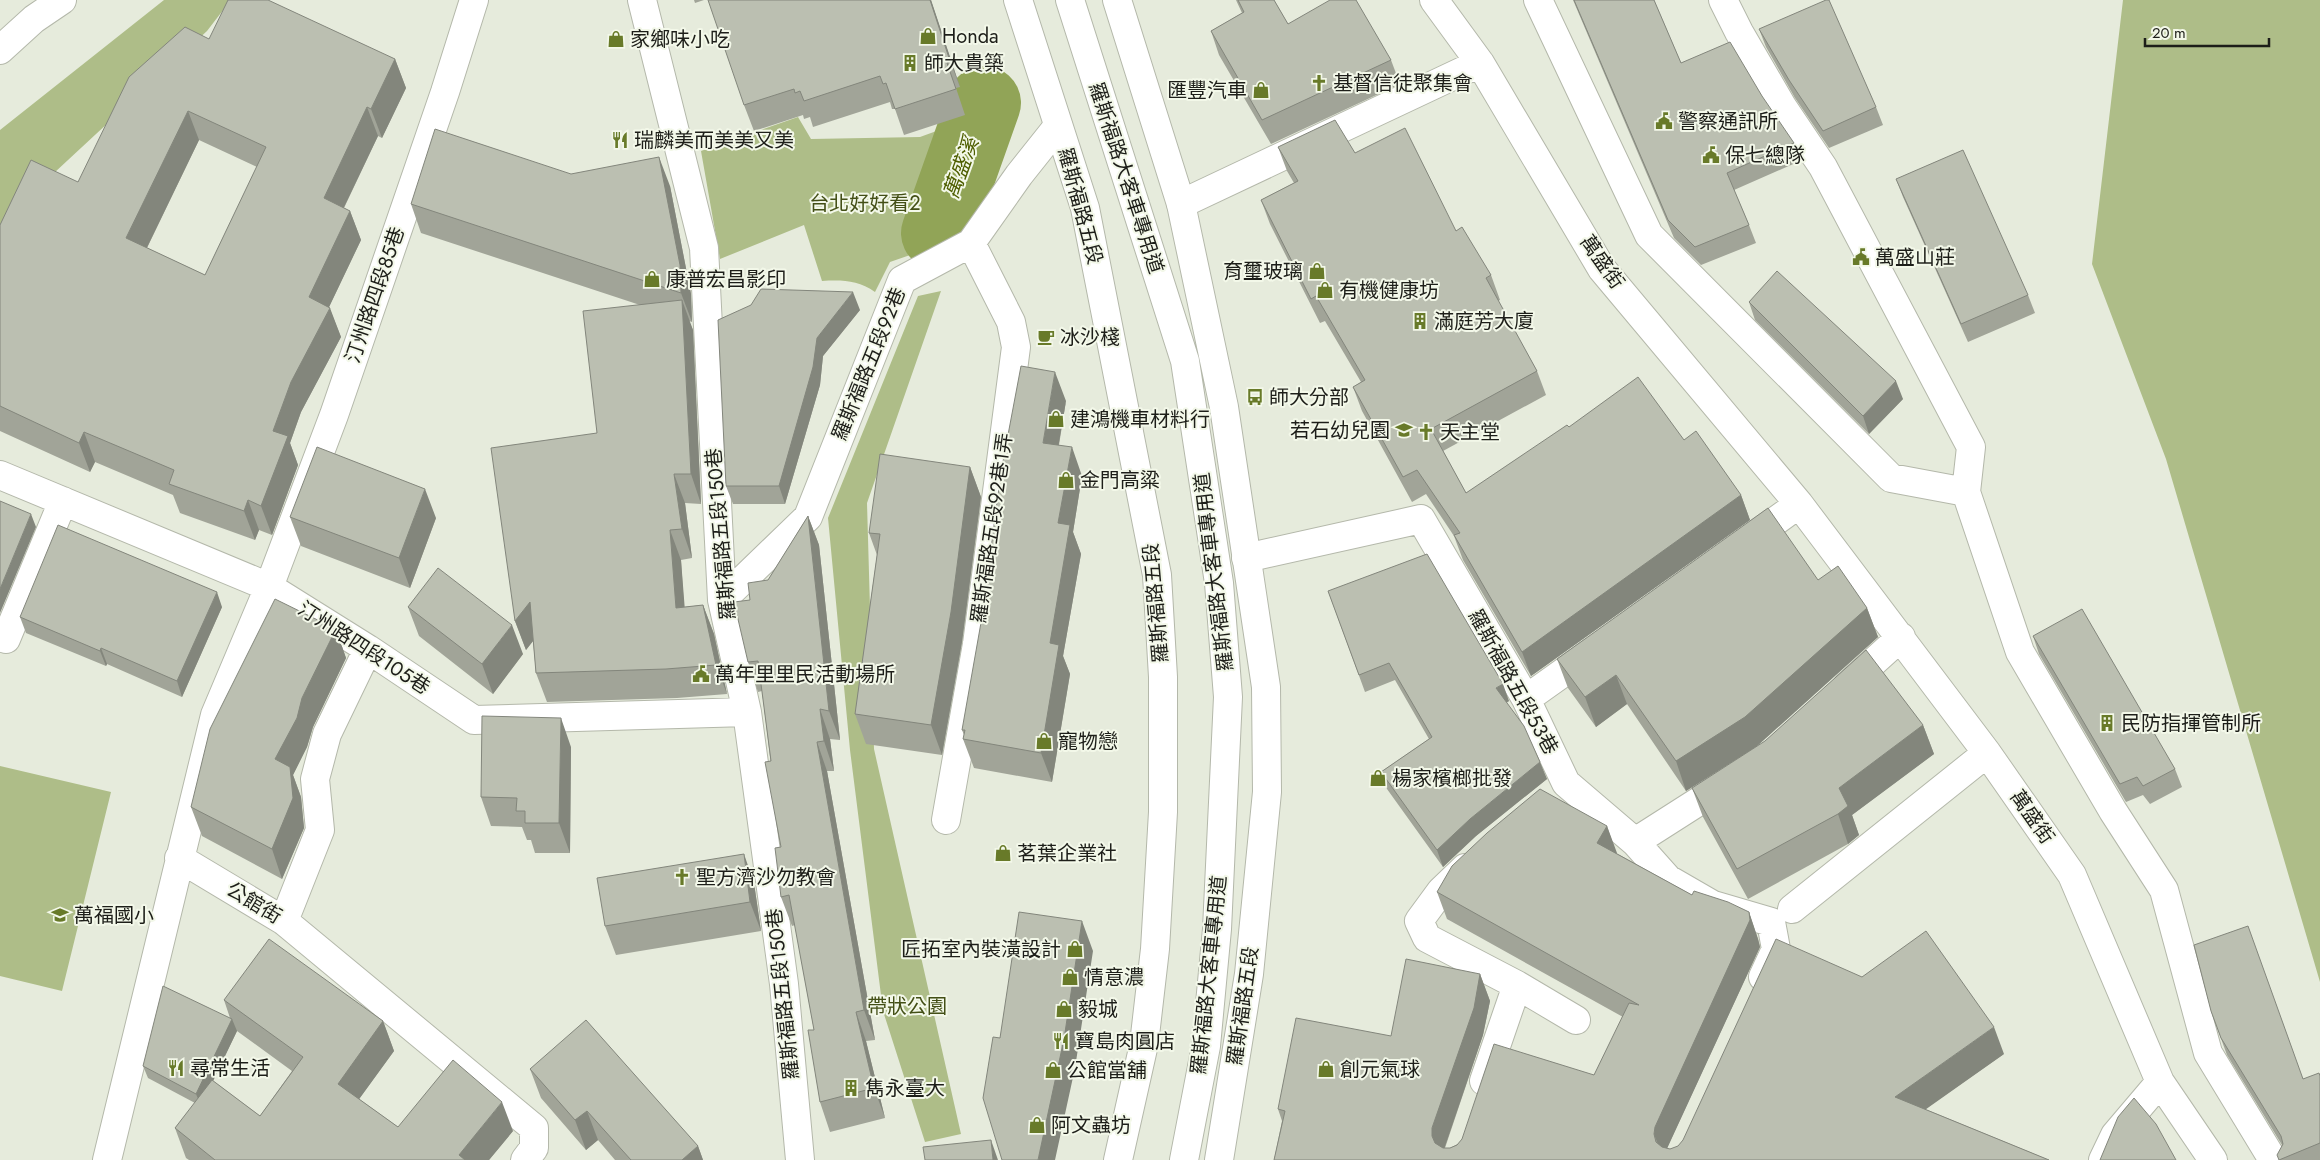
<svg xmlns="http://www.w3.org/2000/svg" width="2320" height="1160" font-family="Jost,'Noto Sans TC',sans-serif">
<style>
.green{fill:#aebd88}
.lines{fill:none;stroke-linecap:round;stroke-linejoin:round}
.river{stroke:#91a457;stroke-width:74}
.minor-casing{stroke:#b4b8aa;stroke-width:30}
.major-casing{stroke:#b4b8aa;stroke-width:30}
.minor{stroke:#fff;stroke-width:28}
.major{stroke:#fff;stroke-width:28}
.wall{fill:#a1a498;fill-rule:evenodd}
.shaded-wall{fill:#83867c}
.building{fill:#bbbfb1;stroke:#83867c;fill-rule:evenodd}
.labels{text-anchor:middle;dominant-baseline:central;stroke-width:4;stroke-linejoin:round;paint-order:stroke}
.poi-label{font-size:20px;fill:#1d1e19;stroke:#f3f8e9;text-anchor:start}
.street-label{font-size:20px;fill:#1d1e19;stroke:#f3f8e9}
.park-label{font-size:20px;fill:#434f16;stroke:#f3f8e9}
.water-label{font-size:21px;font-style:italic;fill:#4e5e00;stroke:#f3f8e9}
</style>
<rect width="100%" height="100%" fill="#e6ebdc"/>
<path class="green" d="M164,0H241L227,5L207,31L40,186L0,235V130Z
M2123,0H2320V982L2166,459L2092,264Z
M798,117L811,139L920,137L942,129L931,223L939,245L890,262L875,292C858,280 842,280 822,281L804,225L720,259L701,151Z
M941,291L867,503L874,749L961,1134L925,1142L883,1011L850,750L828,518L918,296Z
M0,766L111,792L62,991L0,976Z"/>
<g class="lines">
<path class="river" d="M938,233L984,103"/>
<g class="minor-casing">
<path id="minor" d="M642,0L704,248L722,600L747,712L784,984L800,1160
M1434,0L1480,63L1602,269L1799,504L1987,753L2072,875L2160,1082L2213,1160
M1538,0L1649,235L1891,478L1966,492L2020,652L2113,811L2164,890L2208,1053L2273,1160
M1723,0L1739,32L1782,106L1823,167L1971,447L1966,492
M0,50L34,19L62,0
M1181,204L1480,63
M0,475L269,587L368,649L474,720L747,712
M1745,543L1799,504
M1246,558L1421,519L1526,699L1566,783L1635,842L1668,879L1713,905L1771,922L1776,949L1763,977
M722,600L808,517L902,280L971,243L1019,175L1058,126
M6,639L63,501
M1847,686L1901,637
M1526,699L1592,652
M946,820L977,644L1016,347L1011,322L971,243
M1635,842L1729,782
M179,858L284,921L534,1128V1148L525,1160
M1465,868L1441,891L1419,921L1427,938L1517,985L1576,1020
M1792,909L1987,753
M284,921L320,830L315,779L327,734L368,649
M1484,1081L1517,985
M107,1160L215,715L269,587L334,415L445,92L474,0
M2103,1160L2115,1135L2160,1082"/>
</g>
<g class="major-casing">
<path id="major" d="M1018,0L1085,208L1157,575L1163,677V812L1155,949L1144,1044L1118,1160
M1070,0L1185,361L1219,583L1228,697L1217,929L1206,1046L1184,1160
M1117,0L1181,204L1224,407L1266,687L1267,792L1249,974L1219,1160"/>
</g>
<use href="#minor" class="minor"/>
<use href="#major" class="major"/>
</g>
<path class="wall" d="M694,0H704L695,3Z
M931,0L960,87L956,88L965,115L904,135L895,109H892L890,102L813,127L810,117L804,119L803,115L754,131L744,105Z
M1236,0H1274L1288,24L1391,60L1400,84L1271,144L1219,55L1211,31L1242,13Z
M1573,0H1654L1681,63L1794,143L1800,161L1734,190L1749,225L1756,243L1701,265L1674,238Z
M1759,29L1876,107L1883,125L1829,148L1795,98L1766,47Z
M209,39L395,59L406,88L382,138L378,136L344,208L350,211L361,240L329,307L341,337L301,412L290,443L298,465L272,535L259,530L255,540L180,513L173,495L95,462L90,472L0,431V225L78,182ZM199,140L257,167L205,275L147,248Z
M1278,147L1355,153L1456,231L1491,275L1500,300L1498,301L1537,371L1546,395L1443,451L1466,493L1569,427L1684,440L1741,495L1750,520L1531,676L1463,560L1454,536L1426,494L1412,502L1362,411L1353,387L1361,382L1325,321L1320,323L1270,224L1261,200L1294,183L1287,171Z
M571,174L670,186L691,294L692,322L689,321L693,330L701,504L685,503L692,558L681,560L684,607L703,605L714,634L727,694L677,698L547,702L536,673L533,641L526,650L515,621L597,433L640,305L421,233L411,204Z
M1896,179L2028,295L2035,313L1968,342L1903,197Z
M1749,302L1903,399L1869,434L1755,320Z
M751,305L860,310L823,356L820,385L785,504H733L726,486Z
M1066,401L1059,445L1082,476L1073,532L1081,554L1063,656L1070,674L1052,782L974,768L963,739L964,735L962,730Z
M970,467L981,497L962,642L942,755L866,744L855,714L877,555L869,533Z
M808,516L819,545L840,740L830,739L834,771H827L875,1040L866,1041L885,1118L830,1132L820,1102L814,1030L795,925L792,926L781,897V847L762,691L758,692L748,662L750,600L768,580Z
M290,517L436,518L410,588L301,546Z
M1818,580L1867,608L1878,637L1756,747L1686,791L1627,704L1596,727L1568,688L1557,659Z
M1328,591L1509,701L1506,703L1547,779L1476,836L1443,867L1387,789L1381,772L1429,739L1395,680L1365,692Z
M222,607L182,697L107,664L106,666L26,633L20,617Z
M408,607L523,654L493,694L419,636Z
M336,629L346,658L313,727L307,747L293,775L301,797L304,828L282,879L202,836L191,807Z
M2033,636L2175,769L2182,787L2150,804L2143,795L2126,802L2039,654Z
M1923,725L1934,754L1852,815L1859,835L1848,844L1748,899L1703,817L1692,788Z
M571,747L570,853H535L531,840H527L522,827L491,826L481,797Z
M1607,826L1616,853L1692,895L1749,912L1758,939L1760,947L1667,1148L1670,1149L2004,1054L1925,1109L2049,1160H1274L1282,1121L1278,1109L1391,1036L1480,974L1490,1001L1483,1035L1445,1148H1450L1594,1075L1623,1017L1447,919L1437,892Z
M754,883L761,931L616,955L605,926Z
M224,1000L383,1021L394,1051L359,1099L398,1127L513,1131L489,1160H189L186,1158L175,1128L195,1103L148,1078L143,1066L230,1018ZM237,1031L292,1071L260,1116L213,1081Z
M2211,1011L2303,1079L2320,1076V1160H2279L2282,1145L2227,1055Z
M530,1069L698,1146L703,1160H615L598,1140L586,1150L541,1098Z"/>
<path class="shaded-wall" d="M930,0H931L960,87L950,61Z
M395,59L406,88L382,138L371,109Z
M367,107L378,136L334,228L324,198Z
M188,111L199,140L137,268L126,238Z
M659,157L670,186L691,294L692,322L681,293Z
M350,211L361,240L320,326L309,297Z
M853,292L860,310L823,356L820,385L785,504L779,486L817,338Z
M682,300L693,330L701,504L691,474Z
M330,308L341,337L301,412L290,443L298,465L272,535L261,506L273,431L291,382Z
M1055,372L1066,401L1054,472L1043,443Z
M1896,381L1903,399L1869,434L1863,416Z
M84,432L95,462L90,472L79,443Z
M1072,447L1082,476L1073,532L1081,554L1063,656L1070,674L1052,782L1041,753L1058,523Z
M970,467L981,497L962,642L942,755L931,725Z
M674,474L685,503L692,558L682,529Z
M425,489L436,518L410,588L399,558Z
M1741,495L1750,520L1531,676L1522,652Z
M248,500L259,530L255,540L244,511Z
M31,514L36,527L0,613V589Z
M808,516L819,545L840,740L829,711Z
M670,530L681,560L687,637L676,608Z
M217,592L222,607L182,697L177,681Z
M530,602L540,632L526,650L515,621Z
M703,605L714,634L727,694L716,665Z
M1867,608L1878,637L1756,747L1686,791L1676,761Z
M512,625L523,654L493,694L482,664Z
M336,629L346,658L313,727L307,747L293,775L301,797L304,828L282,879L272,849L275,759L302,698Z
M101,648L107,664L106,666L100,651Z
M1616,675L1627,704L1596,727L1585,697Z
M1503,684L1509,701L1502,705L1496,688Z
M820,709L830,739L834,771L824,741Z
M561,718L571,747L570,853L559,823Z
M1923,725L1934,754L1852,815L1859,835L1848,844L1838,814L1839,788Z
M817,742L827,771L875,1040L864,1010Z
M1540,762L1547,779L1476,836L1443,867L1437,850L1470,819Z
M1607,826L1617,853L1607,870L1597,843Z
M744,854L754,883L761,931L750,902Z
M1749,912L1758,939L1760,947L1665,1153L1664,1160L1654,1134L1655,1127Z
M1082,921L1093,951L1075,1068L1055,1160H1038Z
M1480,974L1490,1001L1483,1035L1442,1155V1160L1432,1136V1128Z
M856,1012L866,1041L885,1118L874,1088Z
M232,1019L237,1031L201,1106L196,1094Z
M383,1021L394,1051L349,1113L338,1084Z
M1994,1027L2004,1054L1905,1124L1895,1097Z
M502,1102L513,1131L489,1160H461L459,1155Z
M587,1111L598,1140L586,1150L575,1120Z
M991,1140L998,1160H993Z
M698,1146L703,1160H682Z"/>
<path class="building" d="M228,0H268L395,59L371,109L367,107L324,198L350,211L309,297L330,308L291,382L273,431L288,436L261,506L248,500L244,511L169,484L174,470L84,432L79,443L0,406V225L31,160L78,182L129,77L185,27L209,39ZM188,111L266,147L205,275L126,238Z
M708,0H930L950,61L947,63L956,89L895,109L886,83L883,84L880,76L804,101L800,91L795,93L794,89L744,105Z
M1238,0H1274L1288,24L1330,0H1356L1391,60L1262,120L1211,31L1244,12Z
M1574,0H1654L1681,63L1730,42L1762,96L1794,143L1727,173L1749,225L1695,247L1668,220Z
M1826,0H1829L1876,107L1823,131L1789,80L1759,29Z
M1335,120L1355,153L1405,128L1456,231L1462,227L1491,275L1486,278L1537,371L1431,429L1466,493L1567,425L1569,427L1638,377L1684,440L1696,431L1741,495L1522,652L1454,535L1460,533L1417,470L1403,477L1353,387L1365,380L1316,296L1311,299L1261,200L1298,181L1278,147Z
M435,129L571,174L659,157L680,265L681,293L411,204Z
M1963,150L2028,295L1961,324L1896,179Z
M1777,271L1896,381L1863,416L1749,302Z
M761,289L853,292L817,338L813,367L779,486H726L718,320L751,305Z
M682,300L691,474H674L682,529L670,530L676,608L703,605L716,665L666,669L536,673L530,602L515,621L491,448L597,433L583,311Z
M1021,366L1055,372L1043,443L1072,447L1058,523L1070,525L1050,643L1059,645L1041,753L963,739L965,730H962L982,617L1001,472Z
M317,447L425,489L399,558L290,517Z
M880,454L970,467L951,612L931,725L855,714L880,534L869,533Z
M0,501L31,514L0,589Z
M1768,508L1818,580L1838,566L1867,608L1745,717L1676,761L1616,675L1585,697L1557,659Z
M808,516L829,711L820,709L824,741L817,742L864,1010L856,1012L874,1088L820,1102L808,1030H814L789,895L781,897L775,848L781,847L765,762L771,761L758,661L748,662L734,602L750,600L748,583L768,580Z
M58,525L217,592L177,681L101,648L100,651L20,617Z
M1427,554L1503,684L1496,688L1524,726L1540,762L1470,819L1437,850L1381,772L1432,737L1389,663L1359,675L1328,591Z
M438,568L512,625L482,664L408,607Z
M275,599L336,629L302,698L297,718L275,759L290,767L293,798L272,849L191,807L210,729Z
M2082,609L2175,769L2143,786L2137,777L2120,784L2033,636Z
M1866,650L1923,725L1839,788L1848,806L1838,814L1737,869L1692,788L1765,741Z
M482,716L561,718L559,823H525V811H516L517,798L481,797Z
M1540,789L1607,826L1597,843L1692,895L1694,891L1728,902L1749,912L1750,920L1655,1127L1654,1134L1656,1142L1662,1147L1670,1149L1678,1146L1683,1140L1776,939L1862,977L1926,931L1994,1027L1895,1097L2049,1160H1274L1285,1111L1278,1109L1296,1018L1391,1036L1406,959L1480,974L1474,1008L1432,1128V1136L1435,1143L1443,1148H1450L1457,1145L1462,1139L1494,1044L1594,1075L1629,1003L1639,1005L1437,892L1452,866L1487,833Z
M744,854L750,902L605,926L597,878Z
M1019,912L1082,921L1064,1039L1038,1160H1002L983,1098L993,1037L1000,1038Z
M2248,926L2303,1079L2319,1073L2320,1076V1143L2279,1160L2277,1155L2283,1144L2281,1136L2221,1038L2211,1011L2194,945Z
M269,939L383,1021L338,1084L398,1127L453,1060L502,1102L459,1155L465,1160H215L175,1128L212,1080L260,1116L303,1057L224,1000Z
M163,986L232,1019L196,1094L143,1066Z
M586,1020L698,1146L682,1160H631L587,1111L575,1120L530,1069Z
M2134,1098L2156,1124L2176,1160H2100L2118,1117Z
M991,1140L993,1160H925L923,1147Z"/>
<defs>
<g id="shop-bare" transform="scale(1.35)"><path d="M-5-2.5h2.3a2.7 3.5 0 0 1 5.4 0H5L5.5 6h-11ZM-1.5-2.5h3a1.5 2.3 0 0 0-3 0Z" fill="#687a29" stroke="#f3f8e9" stroke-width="2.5" paint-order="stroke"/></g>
<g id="building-bare" transform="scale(1.35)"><path d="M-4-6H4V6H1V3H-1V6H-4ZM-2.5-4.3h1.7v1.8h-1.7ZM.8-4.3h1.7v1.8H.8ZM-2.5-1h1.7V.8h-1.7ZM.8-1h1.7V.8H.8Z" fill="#687a29" stroke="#f3f8e9" stroke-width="2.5" paint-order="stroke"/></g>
<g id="church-bare" transform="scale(1.35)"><path d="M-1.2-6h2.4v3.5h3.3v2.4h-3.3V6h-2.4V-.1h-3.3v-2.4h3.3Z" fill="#687a29" stroke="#f3f8e9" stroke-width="2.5" paint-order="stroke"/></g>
<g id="civic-bare" transform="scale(1.35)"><path d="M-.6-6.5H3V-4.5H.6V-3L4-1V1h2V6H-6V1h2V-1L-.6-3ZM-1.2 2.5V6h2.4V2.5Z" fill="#687a29" stroke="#f3f8e9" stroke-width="2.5" paint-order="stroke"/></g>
<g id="restaurant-bare" transform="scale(1.35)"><path d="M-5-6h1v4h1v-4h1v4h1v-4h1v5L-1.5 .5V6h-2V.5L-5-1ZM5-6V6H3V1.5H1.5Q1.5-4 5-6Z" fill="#687a29" stroke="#f3f8e9" stroke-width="2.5" paint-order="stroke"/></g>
<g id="cafe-bare" transform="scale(1.35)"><path d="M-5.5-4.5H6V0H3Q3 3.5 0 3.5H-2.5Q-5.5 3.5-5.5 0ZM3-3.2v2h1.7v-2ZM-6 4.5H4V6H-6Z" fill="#687a29" stroke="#f3f8e9" stroke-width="2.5" paint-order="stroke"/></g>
<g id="bus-bare" transform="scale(1.35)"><path d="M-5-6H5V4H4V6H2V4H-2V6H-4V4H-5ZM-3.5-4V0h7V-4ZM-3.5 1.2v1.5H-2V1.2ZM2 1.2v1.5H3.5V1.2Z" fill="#687a29" stroke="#f3f8e9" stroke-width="2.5" paint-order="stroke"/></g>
<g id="school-bare" transform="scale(1.35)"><path d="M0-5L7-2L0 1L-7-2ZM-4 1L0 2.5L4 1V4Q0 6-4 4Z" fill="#687a29" stroke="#f3f8e9" stroke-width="2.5" paint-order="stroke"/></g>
</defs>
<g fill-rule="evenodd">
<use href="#shop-bare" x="928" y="36"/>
<use href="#shop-bare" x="616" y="39"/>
<use href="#building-bare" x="910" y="63"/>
<use href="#church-bare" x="1319" y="83"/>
<use href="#shop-bare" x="1261" y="90"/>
<use href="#civic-bare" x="1664" y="121"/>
<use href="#restaurant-bare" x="620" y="140"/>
<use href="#civic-bare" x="1711" y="155"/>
<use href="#civic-bare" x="1861" y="257"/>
<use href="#shop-bare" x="1317" y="271"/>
<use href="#shop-bare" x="652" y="279"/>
<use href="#shop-bare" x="1325" y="290"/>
<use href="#building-bare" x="1420" y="321"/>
<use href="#cafe-bare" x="1046" y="337"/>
<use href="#bus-bare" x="1255" y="397"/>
<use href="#shop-bare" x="1056" y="419"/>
<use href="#school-bare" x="1404" y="430"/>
<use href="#church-bare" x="1426" y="432"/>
<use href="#shop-bare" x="1066" y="480"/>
<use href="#civic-bare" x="701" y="674"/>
<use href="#building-bare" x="2107" y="723"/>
<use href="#shop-bare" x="1044" y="741"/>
<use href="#shop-bare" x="1378" y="778"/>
<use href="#shop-bare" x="1003" y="853"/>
<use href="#church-bare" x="682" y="877"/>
<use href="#school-bare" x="60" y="915"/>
<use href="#shop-bare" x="1075" y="949"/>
<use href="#shop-bare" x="1070" y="977"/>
<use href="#shop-bare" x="1064" y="1009"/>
<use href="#restaurant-bare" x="1061" y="1041"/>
<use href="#restaurant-bare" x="176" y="1068"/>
<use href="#shop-bare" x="1326" y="1069"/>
<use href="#shop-bare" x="1053" y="1070"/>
<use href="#building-bare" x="851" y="1088"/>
<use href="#shop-bare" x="1037" y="1125"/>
</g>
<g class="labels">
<g class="poi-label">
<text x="942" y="36">Honda</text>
<text x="630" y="39">家鄉味小吃</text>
<text x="924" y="63">師大貴築</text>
<text x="1333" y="83">基督信徒聚集會</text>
<text x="1247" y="90" text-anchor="end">匯豐汽車</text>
<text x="1678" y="121">警察通訊所</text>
<text x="634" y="140">瑞麟美而美美又美</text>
<text x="1725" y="155">保七總隊</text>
<text x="1875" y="257">萬盛山莊</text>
<text x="1303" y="271" text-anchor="end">育璽玻璃</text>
<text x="666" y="279">康普宏昌影印</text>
<text x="1339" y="290">有機健康坊</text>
<text x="1434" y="321">滿庭芳大廈</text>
<text x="1060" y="337">冰沙棧</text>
<text x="1269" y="397">師大分部</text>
<text x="1070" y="419">建鴻機車材料行</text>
<text x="1390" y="430" text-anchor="end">若石幼兒園</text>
<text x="1440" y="432">天主堂</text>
<text x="1080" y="480">金門高粱</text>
<text x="715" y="674">萬年里里民活動場所</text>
<text x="2121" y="723">民防指揮管制所</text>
<text x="1058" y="741">寵物戀</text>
<text x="1392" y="778">楊家檳榔批發</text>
<text x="1017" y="853">茗葉企業社</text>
<text x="696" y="877">聖方濟沙勿教會</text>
<text x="74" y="915">萬福國小</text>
<text x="1061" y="949" text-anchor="end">匠拓室內裝潢設計</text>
<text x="1084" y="977">情意濃</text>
<text x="1078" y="1009">毅城</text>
<text x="1075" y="1041">寶島肉圓店</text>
<text x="190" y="1068">尋常生活</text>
<text x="1340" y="1069">創元氣球</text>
<text x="1067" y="1070">公館當舖</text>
<text x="865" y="1088">雋永臺大</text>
<text x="1051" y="1125">阿文蟲坊</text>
</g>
<g class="street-label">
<text transform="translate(1126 178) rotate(72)">羅斯福路大客車專用道</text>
<text transform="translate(1080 206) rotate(75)">羅斯福路五段</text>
<text transform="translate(1602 262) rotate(55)">萬盛街</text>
<text transform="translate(375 295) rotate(-71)">汀州路四段85巷</text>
<text transform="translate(869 364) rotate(-68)">羅斯福路五段92巷</text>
<text transform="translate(992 528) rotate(-82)">羅斯福路五段92巷1弄</text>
<text transform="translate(721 534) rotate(-95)">羅斯福路五段150巷</text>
<text transform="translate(1214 572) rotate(-97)">羅斯福路大客車專用道</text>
<text transform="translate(1156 603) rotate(-95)">羅斯福路五段</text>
<text transform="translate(364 648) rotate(33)">汀州路四段105巷</text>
<text transform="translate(1513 682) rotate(61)">羅斯福路五段53巷</text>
<text transform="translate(2032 817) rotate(55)">萬盛街</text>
<text transform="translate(254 903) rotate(31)">公館街</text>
<text transform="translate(1209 975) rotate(-84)">羅斯福路大客車專用道</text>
<text transform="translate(783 994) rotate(-96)">羅斯福路五段150巷</text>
<text transform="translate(1243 1006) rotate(-82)">羅斯福路五段</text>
</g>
<g class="park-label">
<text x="865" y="203">台北好好看2</text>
<text x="907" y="1006">帶狀公園</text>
</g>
<g class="water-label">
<text transform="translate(961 168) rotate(-70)">萬盛溪</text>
</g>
</g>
<path d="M2145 38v8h124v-8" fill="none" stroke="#1d1e19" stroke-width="2.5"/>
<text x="2152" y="38" font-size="15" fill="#1d1e19" stroke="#f3f8e9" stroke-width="4" paint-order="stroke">20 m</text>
</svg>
